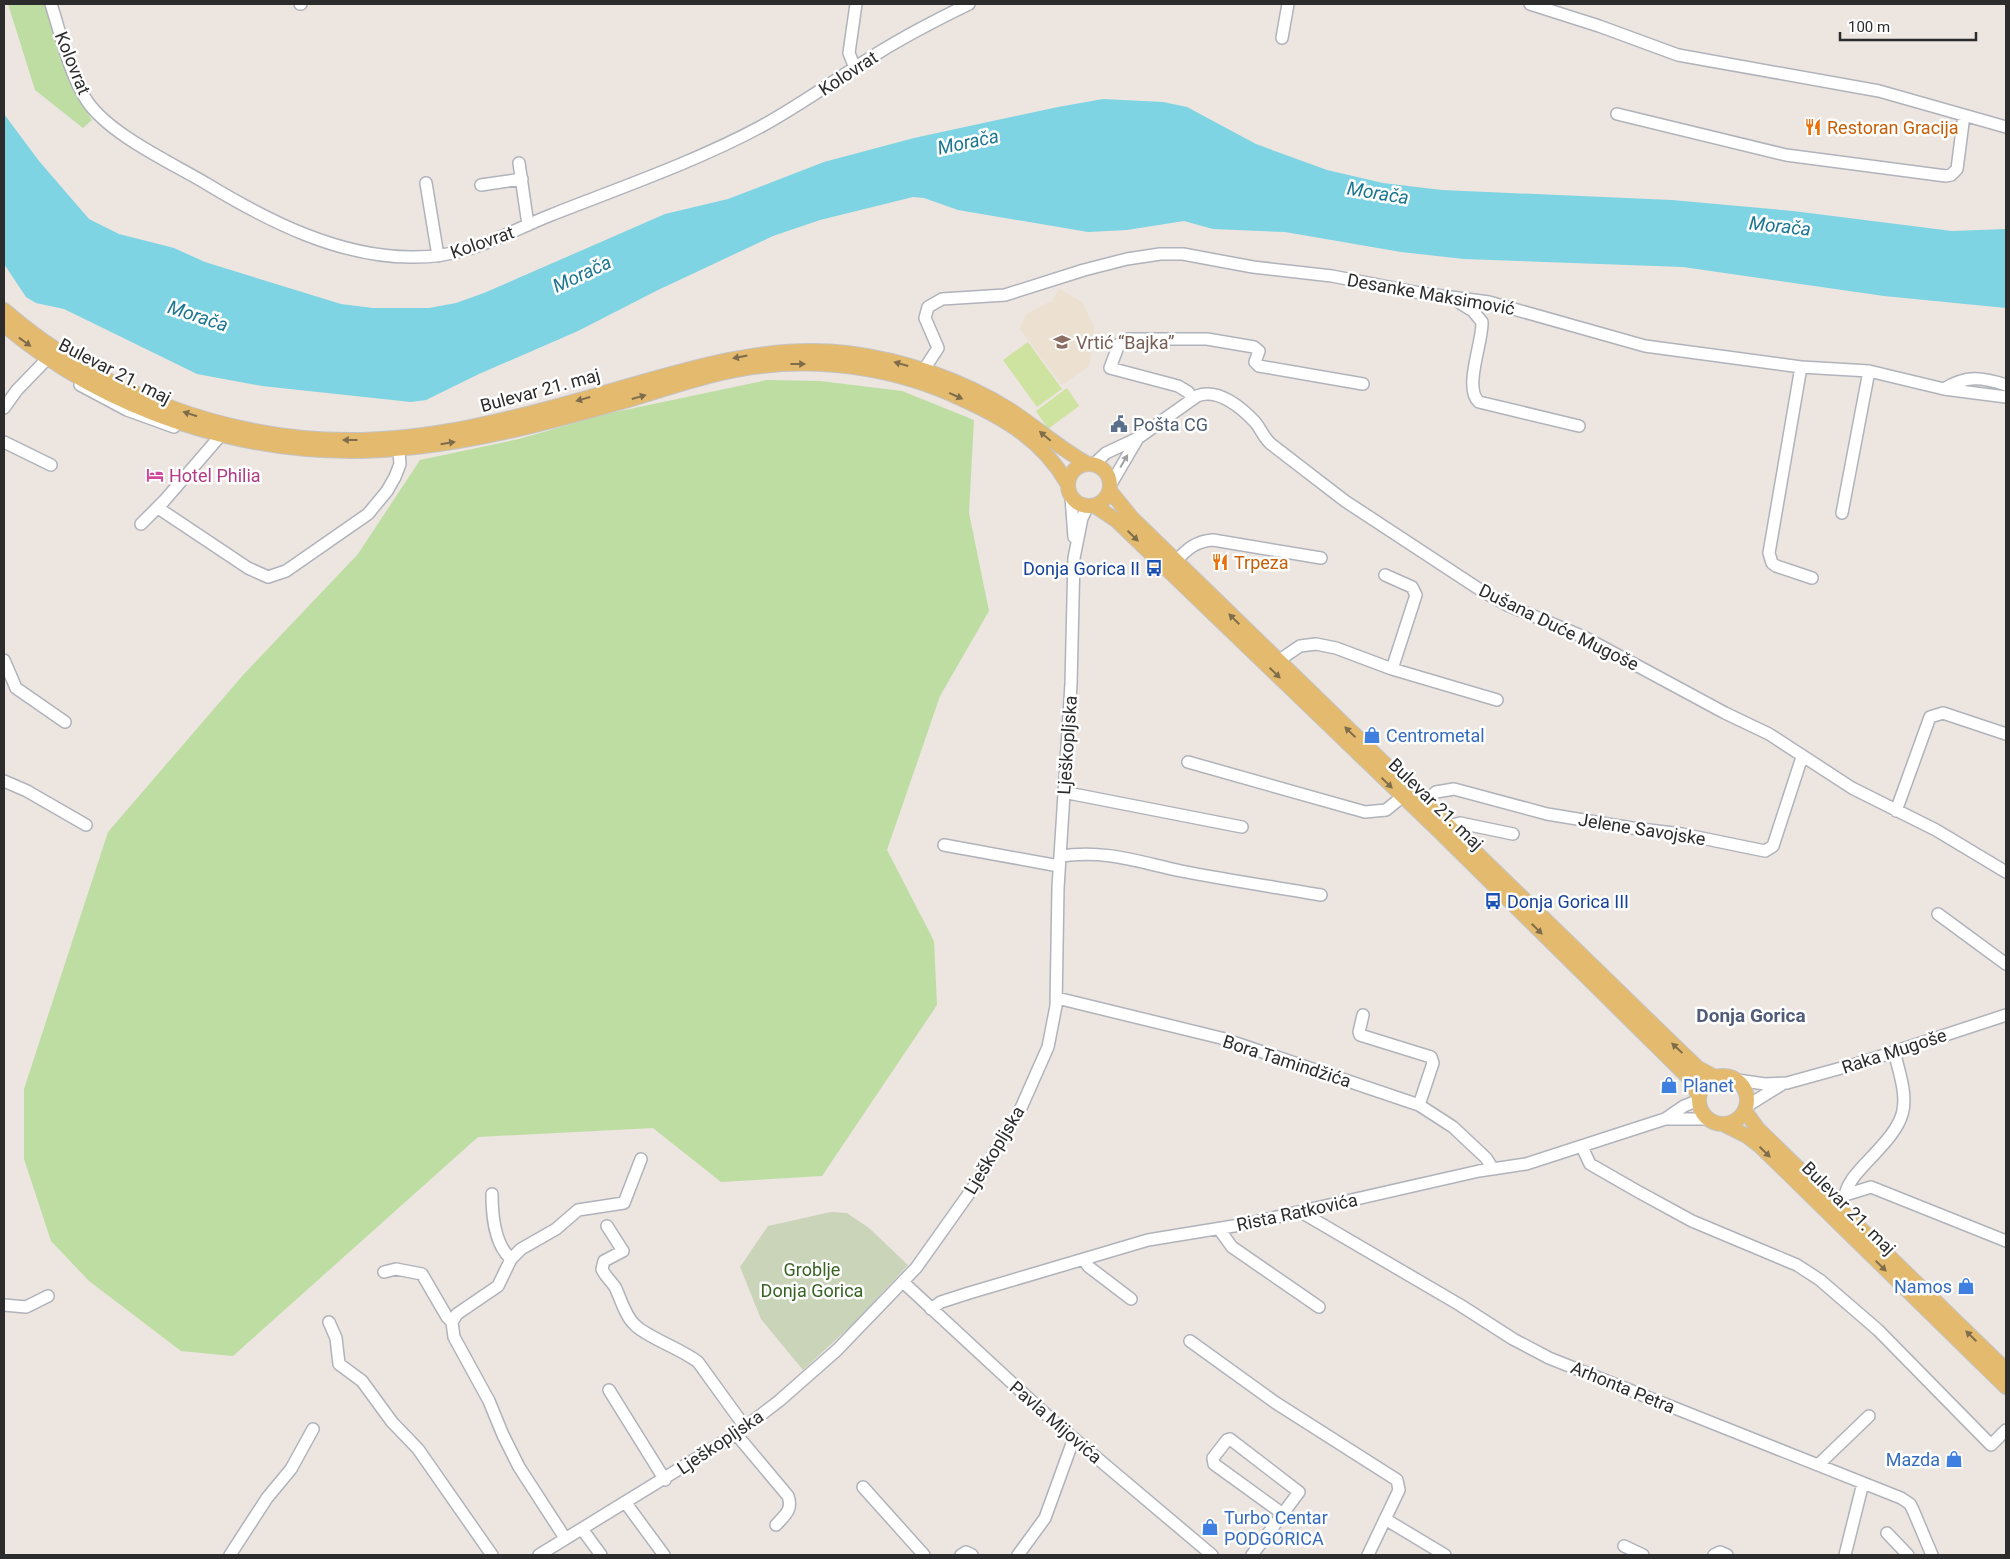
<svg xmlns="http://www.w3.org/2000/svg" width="2010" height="1559" font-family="Roboto,sans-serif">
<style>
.education{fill:#ece0d1}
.green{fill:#bddda2}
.cemetery{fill:#c9d4b9}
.pitch{fill:#cee39f}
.water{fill:#7ed4e3}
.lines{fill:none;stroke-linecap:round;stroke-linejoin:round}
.minor-casing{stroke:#b0b3bb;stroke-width:14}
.major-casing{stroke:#c4c4c4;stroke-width:16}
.minor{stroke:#fff;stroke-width:11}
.major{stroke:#e3ba6e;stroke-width:14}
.oneway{fill:#7e6c4a}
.oneway2{fill:#a0a0a0}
.labels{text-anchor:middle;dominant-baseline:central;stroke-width:5;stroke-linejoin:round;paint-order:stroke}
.street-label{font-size:18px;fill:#2c2c2c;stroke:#fff}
.food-label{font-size:18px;fill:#c56008;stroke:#fff;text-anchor:start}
.education-label{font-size:18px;fill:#785e54;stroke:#fff;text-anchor:start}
.service-label{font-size:18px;fill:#4e5e75;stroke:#fff;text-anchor:start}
.hotel-label{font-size:18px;fill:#b23c85;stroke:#fff;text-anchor:start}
.transit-label{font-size:18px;fill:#164399;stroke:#fff;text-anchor:end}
.shop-label{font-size:18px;fill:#366cbe;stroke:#fff;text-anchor:start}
.park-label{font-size:18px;fill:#376322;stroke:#fff}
.water-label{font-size:19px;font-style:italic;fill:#1b7791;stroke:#fff}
.neighbourhood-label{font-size:19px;font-weight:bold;fill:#505c79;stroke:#fff}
</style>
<rect width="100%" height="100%" fill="#ece5e0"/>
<path class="education" d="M1059,289L1082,302L1094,327V336L1089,366L1062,385L1020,329L1026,314L1049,302L1051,303Z"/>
<path class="green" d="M8,4H45L78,99L92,120L83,128L35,90Z
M767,380L820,381L902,391L974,420L969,513L989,611L940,696L887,850L934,941L937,1005L822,1176L721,1182L653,1128L478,1137L233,1356L181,1351L89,1281L51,1241L24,1159V1089L108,832L244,674L358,554L420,460L519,439L606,414Z"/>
<path class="cemetery" d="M831,1212L847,1213L869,1228L908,1265L855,1322L803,1370L761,1319L740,1267L768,1226Z"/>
<path class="pitch" d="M1028,342L1062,389L1037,407L1003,360Z
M1067,388L1079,406L1048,429L1036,411Z"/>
<path class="water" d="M1103,99L1163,102L1187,107L1256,144L1327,170L1383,183L1442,190L1672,200L1793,211L1952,231L2006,229V308L1884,296L1683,267L1464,259L1401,252L1285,232L1213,229L1184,221L1127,230L1088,232L958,210L924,198L913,197L820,220L773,236L656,291L578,331L479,374L426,400L411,402L262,386L197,374L64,309L36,303L26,297L4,264V114L39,161L89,219L119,234L174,248L205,262L341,304L373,308H429L456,303L484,293L665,214L728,199L824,162L914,138L1058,107Z"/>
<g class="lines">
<g class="minor-casing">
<path id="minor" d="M51,4C61,35 69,73 87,101C110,135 172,163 207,184C268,221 339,257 411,257C468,258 501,235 551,215C622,187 695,162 762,126C802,104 839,77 878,53C907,35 938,19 969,4
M300,4H301
M1530,4L1599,26L1678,55L1879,91L2006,127
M1282,38L1288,4
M855,68L849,53L856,4
M1617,114L1786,155L1946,176L1951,175L1957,169L1964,115
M519,163L528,225
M426,183L438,256
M481,185L522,179
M1454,299L1473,311L1482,322C1483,342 1463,388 1479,402L1579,426
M1801,367L1769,553L1772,563L1776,566L1812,578
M923,371L938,348L925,318L928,307L942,299L1005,295L1084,270L1127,259L1160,254H1183L1253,267L1332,276L1420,293L1489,302L1645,346L1801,367L1869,371L1944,389L2006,397
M80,385L127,410L174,427
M1944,389C1966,375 1982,377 2006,385
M1193,399L1188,392L1178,386L1110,368L1119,344L1128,339H1207L1254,347L1259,351L1255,362L1259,366L1363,384
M4,408L17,390L47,359
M4,442L51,465
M1094,464L1106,453L1138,438L1197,396C1218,388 1241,407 1255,422C1261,429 1263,437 1271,444L1345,501L1482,591L1507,605L1584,637L1725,713L1769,734L1852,788L1936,830L2006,872
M1111,484L1138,438
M1071,497L1074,537
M158,508L248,568L268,577L286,571L368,514L387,491L395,477L400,464L398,440
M1842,513L1869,371
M141,524L164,501L221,435
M1176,561C1187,549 1196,541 1213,540L1321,558
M1385,575L1412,587L1416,595L1392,669
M4,660L16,688L65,722
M1278,661L1300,646L1316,644L1336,648L1392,669L1497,700
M1188,762L1365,812L1386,810L1402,797
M4,781L27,791L86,825
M1063,792L1242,827
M1423,803L1436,792L1454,789L1547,814L1632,828L1682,834L1765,851L1773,846L1802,757
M1896,811L1930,717L1943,713L2006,734
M1447,826L1460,823L1513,834
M944,845L1059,866
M1060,856C1107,850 1135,861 1181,871C1227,880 1274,887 1321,895
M1938,914L2006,964
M1057,998L1221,1038L1419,1105L1453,1127L1486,1158L1493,1169
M1363,1015L1359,1032L1360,1035L1431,1057L1433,1063L1419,1105
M1737,1080L1765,1084L1787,1083L1863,1062L2006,1015
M1747,1106L1781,1085
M1665,1119H1707
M1582,1147L1590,1164L1637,1191L1692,1221L1797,1265L1820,1280L1878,1330L1991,1445L2006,1430
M492,1194C492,1215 494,1244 511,1259
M1845,1195C1848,1182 1857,1173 1866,1163C1909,1118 1911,1111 1894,1052
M1834,1203L1845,1195L1871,1187L2006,1241
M1301,1212L1460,1305L1513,1339L1549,1358L1901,1498L1910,1504L1913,1510L1932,1555
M607,1226L623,1251L604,1261L602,1269C604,1275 611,1281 615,1287C621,1299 625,1316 635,1325C648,1338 680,1348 698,1362L745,1427
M1219,1229L1232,1247L1319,1307
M1084,1260L1089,1267L1131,1299
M384,1272L396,1269L422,1274L447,1317L452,1322
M904,1283L1052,1420L1212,1555
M4,1305L26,1307L48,1296
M931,1309L941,1302L969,1293L1148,1240L1246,1224L1479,1171L1526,1164L1665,1119L1684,1106L1699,1100
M329,1322L336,1338L339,1364L362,1381L392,1422L418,1449L492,1555
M1190,1341L1276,1403L1397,1480L1399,1490L1368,1555
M609,1390L665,1480
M736,1434L788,1496C793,1510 785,1515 776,1525
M1818,1465L1869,1416
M863,1487L924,1555
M625,1502L664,1555
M1385,1519L1445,1555
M582,1529L601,1555
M1887,1533L1908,1555
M565,1538L519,1467L503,1435L489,1401L454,1337L452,1322L457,1314L498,1286L511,1259L521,1249L556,1229L578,1210L624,1203L641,1159
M1624,1546L1643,1555
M230,1555L267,1498L291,1469L313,1429
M539,1555L736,1434L779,1401L837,1350L916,1268L975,1185L1021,1108L1048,1047L1056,1006L1058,888L1071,684L1074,558L1082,518L1088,506
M961,1555L966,1552L972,1555
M1018,1555L1045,1518L1074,1438
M1252,1555L1299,1492L1230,1439L1227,1440L1213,1458L1214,1464L1283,1514
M1714,1555L1720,1552L1727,1555
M1845,1555L1863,1483"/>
</g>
<g class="major-casing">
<path id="major" d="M4,310C98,391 224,440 349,440C430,440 509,420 587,398C672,374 758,343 847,353C904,360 962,380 1010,410C1036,427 1059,448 1086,463
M4,325C107,412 247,458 382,450C466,445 547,423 628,400C672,387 716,371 761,366C829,358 901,370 962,399C1006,419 1043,441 1067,483
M1068 485a21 21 0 1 1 42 0a21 21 0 1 1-42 0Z
M1110,491L1132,518L1677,1048L1698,1068L1715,1077
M1095,506L1116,520L1438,830L1689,1078L1699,1097
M1699 1100a24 24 0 1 1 48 0a24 24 0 1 1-48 0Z
M1745,1111L1758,1129L2006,1370
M1725,1125L1747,1136L1761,1147L2006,1387"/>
</g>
<use href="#minor" class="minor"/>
<use href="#major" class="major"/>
</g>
<defs><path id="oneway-solid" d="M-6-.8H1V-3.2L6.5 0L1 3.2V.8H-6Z" transform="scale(1.25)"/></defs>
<g class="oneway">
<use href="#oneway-solid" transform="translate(25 342) rotate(36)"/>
<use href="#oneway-solid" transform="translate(740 357) rotate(169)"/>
<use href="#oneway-solid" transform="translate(798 364)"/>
<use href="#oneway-solid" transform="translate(901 364) rotate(-164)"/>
<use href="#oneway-solid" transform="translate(956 396) rotate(24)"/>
<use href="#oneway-solid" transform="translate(639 397) rotate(-16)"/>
<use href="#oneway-solid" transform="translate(583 399) rotate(164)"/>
<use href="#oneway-solid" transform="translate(190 414) rotate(-162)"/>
<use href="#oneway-solid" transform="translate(1045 436) rotate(-140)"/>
<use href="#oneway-solid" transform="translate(350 440) rotate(-180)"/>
<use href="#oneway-solid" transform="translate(448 443) rotate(-9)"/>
<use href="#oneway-solid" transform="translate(1133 536) rotate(44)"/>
<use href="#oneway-solid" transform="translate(1234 619) rotate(-135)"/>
<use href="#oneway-solid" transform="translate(1275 673) rotate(44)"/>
<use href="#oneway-solid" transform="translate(1350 732) rotate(-136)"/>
<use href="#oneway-solid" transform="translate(1387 783) rotate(44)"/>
<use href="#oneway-solid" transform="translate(1537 929) rotate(45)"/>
<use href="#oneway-solid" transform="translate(1677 1048) rotate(-137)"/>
<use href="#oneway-solid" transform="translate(1765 1152) rotate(44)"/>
<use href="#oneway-solid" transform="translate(1881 1266) rotate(45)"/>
<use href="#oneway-solid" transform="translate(1971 1336) rotate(-136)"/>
</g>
<use class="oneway2" href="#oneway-solid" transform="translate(1124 461) rotate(-60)"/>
<defs>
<g id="restaurant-bare" transform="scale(1.35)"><path d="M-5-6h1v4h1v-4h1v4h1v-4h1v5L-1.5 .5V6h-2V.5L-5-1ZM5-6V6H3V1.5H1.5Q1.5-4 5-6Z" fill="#e8710a" stroke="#fff" stroke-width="2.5" paint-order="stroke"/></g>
<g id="school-bare" transform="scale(1.35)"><path d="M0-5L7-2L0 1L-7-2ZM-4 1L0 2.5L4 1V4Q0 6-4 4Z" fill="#8d6e63" stroke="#fff" stroke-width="2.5" paint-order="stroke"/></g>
<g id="civic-bare" transform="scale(1.35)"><path d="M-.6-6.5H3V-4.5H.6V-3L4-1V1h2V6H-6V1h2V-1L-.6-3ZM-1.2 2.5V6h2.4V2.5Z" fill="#5c6f8a" stroke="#fff" stroke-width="2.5" paint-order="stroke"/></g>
<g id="hotel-bare" transform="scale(1.35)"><path d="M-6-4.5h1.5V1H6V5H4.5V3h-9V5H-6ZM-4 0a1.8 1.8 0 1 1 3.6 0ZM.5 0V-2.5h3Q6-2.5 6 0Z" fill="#d1479c" stroke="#fff" stroke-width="2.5" paint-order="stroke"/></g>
<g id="bus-bare" transform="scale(1.35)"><path d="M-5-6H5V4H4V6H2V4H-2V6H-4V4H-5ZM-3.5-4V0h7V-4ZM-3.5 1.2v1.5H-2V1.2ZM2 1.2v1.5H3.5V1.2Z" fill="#1a4fb4" stroke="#fff" stroke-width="2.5" paint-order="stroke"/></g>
<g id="shop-bare" transform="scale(1.35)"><path d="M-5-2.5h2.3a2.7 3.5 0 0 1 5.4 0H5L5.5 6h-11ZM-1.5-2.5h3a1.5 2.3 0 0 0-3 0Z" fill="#3f7fe0" stroke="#fff" stroke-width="2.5" paint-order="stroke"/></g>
</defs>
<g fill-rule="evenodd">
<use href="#restaurant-bare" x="1813" y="127"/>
<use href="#school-bare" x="1062" y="342"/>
<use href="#civic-bare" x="1119" y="424"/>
<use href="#hotel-bare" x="155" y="475"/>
<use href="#restaurant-bare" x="1220" y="562"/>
<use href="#bus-bare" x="1154" y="568"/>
<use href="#shop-bare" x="1372" y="735"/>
<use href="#bus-bare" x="1493" y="901"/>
<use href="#shop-bare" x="1669" y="1085"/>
<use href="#shop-bare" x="1966" y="1286"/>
<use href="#shop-bare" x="1954" y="1459"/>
<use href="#shop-bare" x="1210" y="1527"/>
</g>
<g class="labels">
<g class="street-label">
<text transform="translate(73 63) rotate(68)">Kolovrat</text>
<text transform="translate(848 73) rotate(-33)">Kolovrat</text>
<text transform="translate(482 242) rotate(-19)">Kolovrat</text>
<text transform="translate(1431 294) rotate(10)">Desanke Maksimović</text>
<text transform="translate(115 371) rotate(27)">Bulevar 21. maj</text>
<text transform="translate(540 390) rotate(-15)">Bulevar 21. maj</text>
<text transform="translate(1559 627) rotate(26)">Dušana Duće Mugoše</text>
<text transform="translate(1067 745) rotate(-86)">Lješkopljska</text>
<text transform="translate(1436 804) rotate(44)">Bulevar 21. maj</text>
<text transform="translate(1642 829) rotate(9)">Jelene Savojske</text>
<text transform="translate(1894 1051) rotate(-18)">Raka Mugoše</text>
<text transform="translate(1287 1061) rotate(18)">Bora Tamindžića</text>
<text transform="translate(994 1150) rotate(-59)">Lješkopljska</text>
<text transform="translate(1849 1208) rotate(45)">Bulevar 21. maj</text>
<text transform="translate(1297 1212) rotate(-12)">Rista Ratkovića</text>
<text transform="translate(1623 1387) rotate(22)">Arhonta Petra</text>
<text transform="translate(1056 1422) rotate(41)">Pavla Mijovića</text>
<text transform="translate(720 1442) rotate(-34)">Lješkopljska</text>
</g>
<g class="food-label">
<text x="1827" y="127">Restoran Gracija</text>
<text x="1234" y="562">Trpeza</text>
</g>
<g class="education-label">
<text x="1076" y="342">Vrtić “Bajka”</text>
</g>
<g class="service-label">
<text x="1133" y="424">Pošta CG</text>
</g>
<g class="hotel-label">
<text x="169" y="475">Hotel Philia</text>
</g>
<g class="transit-label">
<text x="1140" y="568">Donja Gorica II</text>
<text x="1507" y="901" text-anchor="start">Donja Gorica III</text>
</g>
<g class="shop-label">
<text x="1386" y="735">Centrometal</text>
<text x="1683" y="1085">Planet</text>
<text x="1952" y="1286" text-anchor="end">Namos</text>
<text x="1940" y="1459" text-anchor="end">Mazda</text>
<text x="1224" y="1517">Turbo Centar<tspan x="1224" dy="21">PODGORICA</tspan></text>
</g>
<g class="park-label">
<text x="812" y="1269">Groblje<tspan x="812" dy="21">Donja Gorica</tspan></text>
</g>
<g class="water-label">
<text transform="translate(968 142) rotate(-12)">Morača</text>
<text transform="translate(1378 193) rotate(9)">Morača</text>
<text transform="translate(1780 226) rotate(6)">Morača</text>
<text transform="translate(582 274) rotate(-25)">Morača</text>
<text transform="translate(198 316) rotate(18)">Morača</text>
</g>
<g class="neighbourhood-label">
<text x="1751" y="1015">Donja Gorica</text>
</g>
</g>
<rect width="2010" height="1559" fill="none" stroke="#2c2c2c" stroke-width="10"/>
<path d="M1840 32v8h136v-8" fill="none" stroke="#2c2c2c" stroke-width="2.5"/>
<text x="1848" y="32" font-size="15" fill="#2c2c2c" stroke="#ffffff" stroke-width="4" paint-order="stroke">100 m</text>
</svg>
